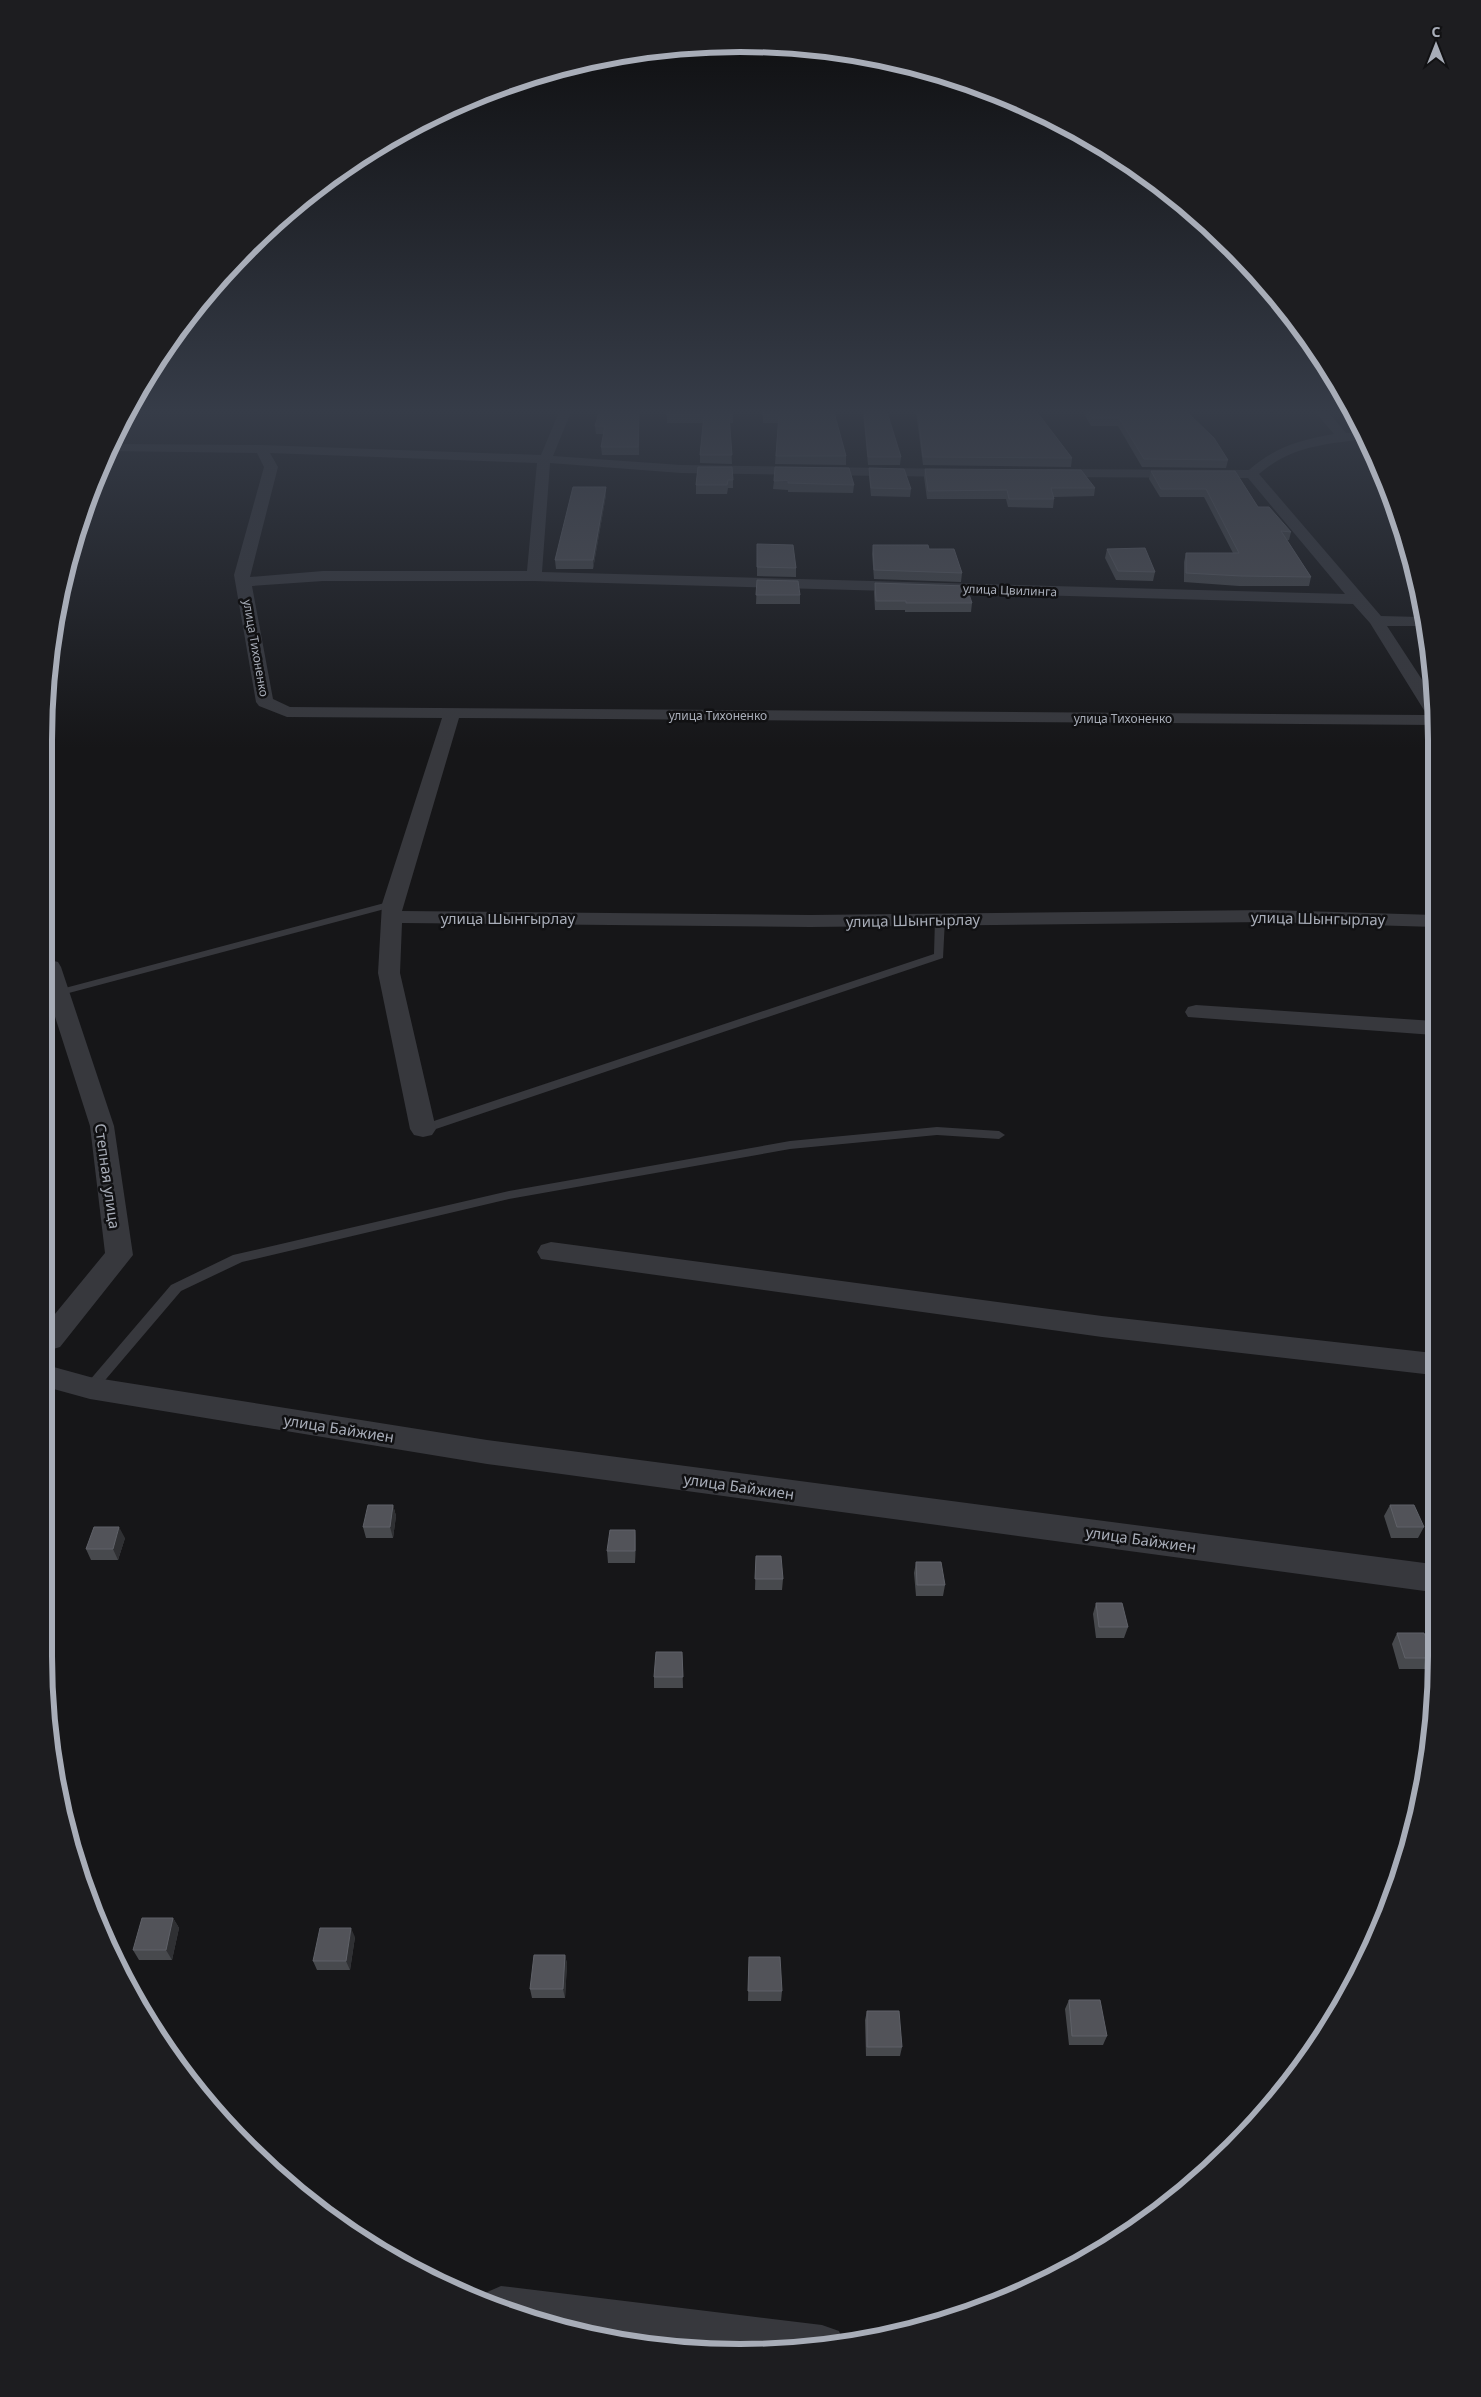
<svg xmlns="http://www.w3.org/2000/svg" width="1481" height="2397" font-family="'Noto Sans',sans-serif">
<style>
.lines{fill:none;stroke-linecap:round;stroke-linejoin:round}
.lane{fill:#37383d;fill-rule:evenodd}
.street{fill:#37383d;fill-rule:evenodd}
.wall{fill:#47494d}
.shaded-wall{fill:#2f3033}
.building{fill:#525359;stroke:#5f6168}
.labels{text-anchor:middle;dominant-baseline:central;stroke-width:5;stroke-linejoin:round;paint-order:stroke}
.far-street-label{font-size:12px;fill:#a8adb8;stroke:#111113}
.street-label{font-size:15px;fill:#a8adb8;stroke:#111113}
.rim{fill:none;stroke:#a8adb8;stroke-width:6}
</style>
<rect width="100%" height="100%" fill="#161618"/>
<g class="lines">
<path class="lane" d="M392,901L396,902V906L50,998V992Z
M940,916L945,919L943,958L427,1132L423,1133L417,1129L419,1126L934,954L935,919Z
M937,1127L999,1131L1005,1135L999,1139L937,1135L790,1149L509,1199L242,1262L181,1291L95,1392L90,1393L85,1392L83,1388L171,1285L233,1255L509,1191L790,1141Z"/>
<path class="street" d="M559,412H571L553,456L681,465L960,469L967,473L960,477L681,473L550,463L542,572L1345,594L1248,478L1047,477L1040,473L1047,469L1249,470C1273,448 1302,439 1334,434L1315,412H1328L1346,433L1362,432L1365,439C1326,444 1291,446 1259,474L1381,616L1420,617L1422,626H1387L1436,701V725L459,718L402,911L810,915L1266,910L1435,915V927L1266,922L810,927L402,923L400,973L436,1129L432,1135L423,1137L414,1135L410,1129L378,973L382,904L442,718L287,717L259,706L256,702L234,575L264,467L257,453L110,451L114,444L261,445L541,455ZM270,453L537,463L527,571H323L250,577L278,467ZM323,581H534L1353,604L1370,623L1427,715L290,707L273,699L252,586Z
M50,960L58,962L61,967L114,1126L133,1255L60,1347L50,1350V1320L105,1253L90,1126L50,1001Z
M1196,1005L1434,1021V1035L1188,1017L1185,1012L1188,1007Z
M551,1242L1102,1316L1433,1353V1375L1102,1337L541,1259L537,1252L541,1245Z
M50,1366L90,1377L487,1440L1432,1564V1592L487,1464L90,1399L50,1388Z
M501,2286L822,2325L839,2331L844,2344L832,2347L740,2353L605,2340L517,2316L482,2299L485,2293Z"/>
</g>
<path class="wall" d="M599,412H639V455H602L601,447L604,434H596L595,426Z
M733,412V423H730L732,464L700,463V455L703,423H667V415Z
M763,412H834L846,456V465L775,464L778,423H763Z
M863,412H887L901,457L900,465H868Z
M916,412H1037L1072,458L1071,467L923,465Z
M1083,412H1187L1228,460L1226,468L1142,467L1118,426H1091Z
M698,467L733,480V488H728L727,494H696V485Z
M869,468L911,489L910,497L871,496L869,477Z
M925,469L1095,488L1094,496L1054,497V499L1053,508L1008,507L1006,499H927L924,477Z
M1151,471H1235L1258,507L1291,532L1289,540H1287L1311,577L1309,586H1239L1184,582V562L1186,553H1233L1204,497H1160L1149,479Z
M774,481L854,485L853,493L788,492V490L773,489Z
M606,487V495L593,569H556L555,560Z
M757,544L796,568V577L757,576Z
M873,545L929,549L962,573L961,582L874,579L872,554Z
M1107,549L1155,572L1153,581L1116,580L1105,558Z
M757,580L800,595V604H756Z
M875,583L972,603L971,612H905V610H875L874,592Z
M393,1505L396,1516L393,1538H366L363,1527Z
M1390,1505L1424,1527L1418,1538H1391L1384,1516Z
M635,1530L636,1541L635,1563H608L607,1551Z
M125,1538L118,1560H91L86,1549Z
M756,1556L783,1579L782,1590H755Z
M916,1562L945,1585L943,1596H916L914,1573Z
M1096,1603L1128,1627L1124,1638H1096L1093,1614Z
M1397,1633L1432,1653V1661L1427,1669H1399L1392,1644Z
M682,1652L683,1688H654V1677Z
M173,1918L179,1928L172,1960H139L133,1950Z
M355,1937L350,1970H317L313,1961Z
M565,1955L567,1964L565,1998H532L530,1989Z
M749,1957L782,1991L781,2001H748Z
M1069,2000L1107,2036L1103,2045H1069L1065,2009Z
M867,2011L902,2047L900,2056H866L865,2020Z
M1301,2064H1303L1296,2076L1295,2073Z"/>
<path class="shaded-wall" d="M606,487V495L593,569V560Z
M393,1505L396,1516L393,1538L390,1527Z
M119,1527L125,1538L118,1560L113,1549Z
M635,1530L636,1541L635,1563Z
M173,1918L179,1928L172,1960L166,1950Z
M351,1928L355,1937L350,1970L346,1961Z
M565,1955L567,1964L565,1998L563,1989Z"/>
<path class="building" d="M599,412H639L638,447H601L605,426H595Z
M667,412H733V415H729L732,455H700L704,415H667Z
M763,412H834L846,456H776L779,415H763Z
M864,412H887L901,457H868Z
M918,412H1037L1072,458L923,457Z
M1089,412H1187L1214,438L1228,460L1144,459L1119,418H1092Z
M698,467H732L733,480H728L727,485H696Z
M775,467L849,468L854,485L788,483V481H774Z
M869,468L904,469L911,489L871,488Z
M925,469L1081,470L1095,488H1051L1054,499H1009L1007,490L928,491Z
M1151,471H1235L1258,507H1269L1291,532L1281,531L1311,577L1241,576L1186,573V553H1239L1206,489H1161Z
M573,487H606L593,560H555Z
M757,544L793,545L796,568L757,567Z
M873,545H928L929,549H954L962,573L874,570Z
M1145,548L1155,572L1118,571L1107,549Z
M757,580L798,581L800,595H756Z
M875,583L966,586L972,603H906V601H876Z
M368,1505H393L390,1527H363Z
M1390,1505H1414L1424,1527H1397Z
M94,1527H119L113,1549H86Z
M610,1530H635V1551H607Z
M756,1556H781L783,1579H755Z
M916,1562H941L945,1585H917Z
M1096,1603H1122L1128,1627H1099Z
M1397,1633H1424L1432,1653V1658H1405Z
M656,1652H682L683,1677H654Z
M142,1918H173L166,1950H133Z
M320,1928H351L346,1961H313Z
M534,1955H565L563,1989H530Z
M749,1957H780L782,1991H748Z
M1069,2000H1100L1107,2036H1072Z
M867,2011H899L902,2047H867Z"/>
<linearGradient id="sky" x2="0" y2="1"><stop stop-color="#0c0c0d"/><stop offset="0.55" stop-color="#363c48"/><stop offset="1" stop-color="#363c48" stop-opacity="0"/></linearGradient>
<rect width="1481" height="748" fill="url(#sky)"/>
<g class="labels">
<g class="far-street-label">
<text transform="translate(1010 590) rotate(2)">улица Цвилинга</text>
<text transform="translate(256 648) rotate(80)">улица Тихоненко</text>
<text x="718" y="715">улица Тихоненко</text>
<text x="1123" y="718">улица Тихоненко</text>
</g>
<g class="street-label">
<text x="508" y="918">улица Шынгырлау</text>
<text transform="translate(1318 918) rotate(1)">улица Шынгырлау</text>
<text transform="translate(913 920) rotate(-1)">улица Шынгырлау</text>
<text transform="translate(108 1176) rotate(82)">Степная улица</text>
<text transform="translate(339 1428) rotate(9)">улица Байжиен</text>
<text transform="translate(739 1486) rotate(8)">улица Байжиен</text>
<text transform="translate(1141 1539) rotate(8)">улица Байжиен</text>
</g>
</g>
<path d="M0 0H1481V2397H0ZM740 52H740A688 688 0 0 1 1428 740V1656A688 688 0 0 1 740 2344H740A688 688 0 0 1 52 1656V740A688 688 0 0 1 740 52Z" fill="#1d1d20" fill-rule="evenodd"/>
<path class="rim" d="M740 52H740A688 688 0 0 1 1428 740V1656A688 688 0 0 1 740 2344H740A688 688 0 0 1 52 1656V740A688 688 0 0 1 740 52Z"/>
<g transform="translate(1436 45)" stroke="#111113" stroke-width="4" paint-order="stroke">
<path d="M0-4L9 19L0 12L-9 19Z" fill="#a8adb8"/>
<text y="-8" font-size="14" font-weight="bold" text-anchor="middle" fill="#a8adb8">С</text>
</g>
</svg>
